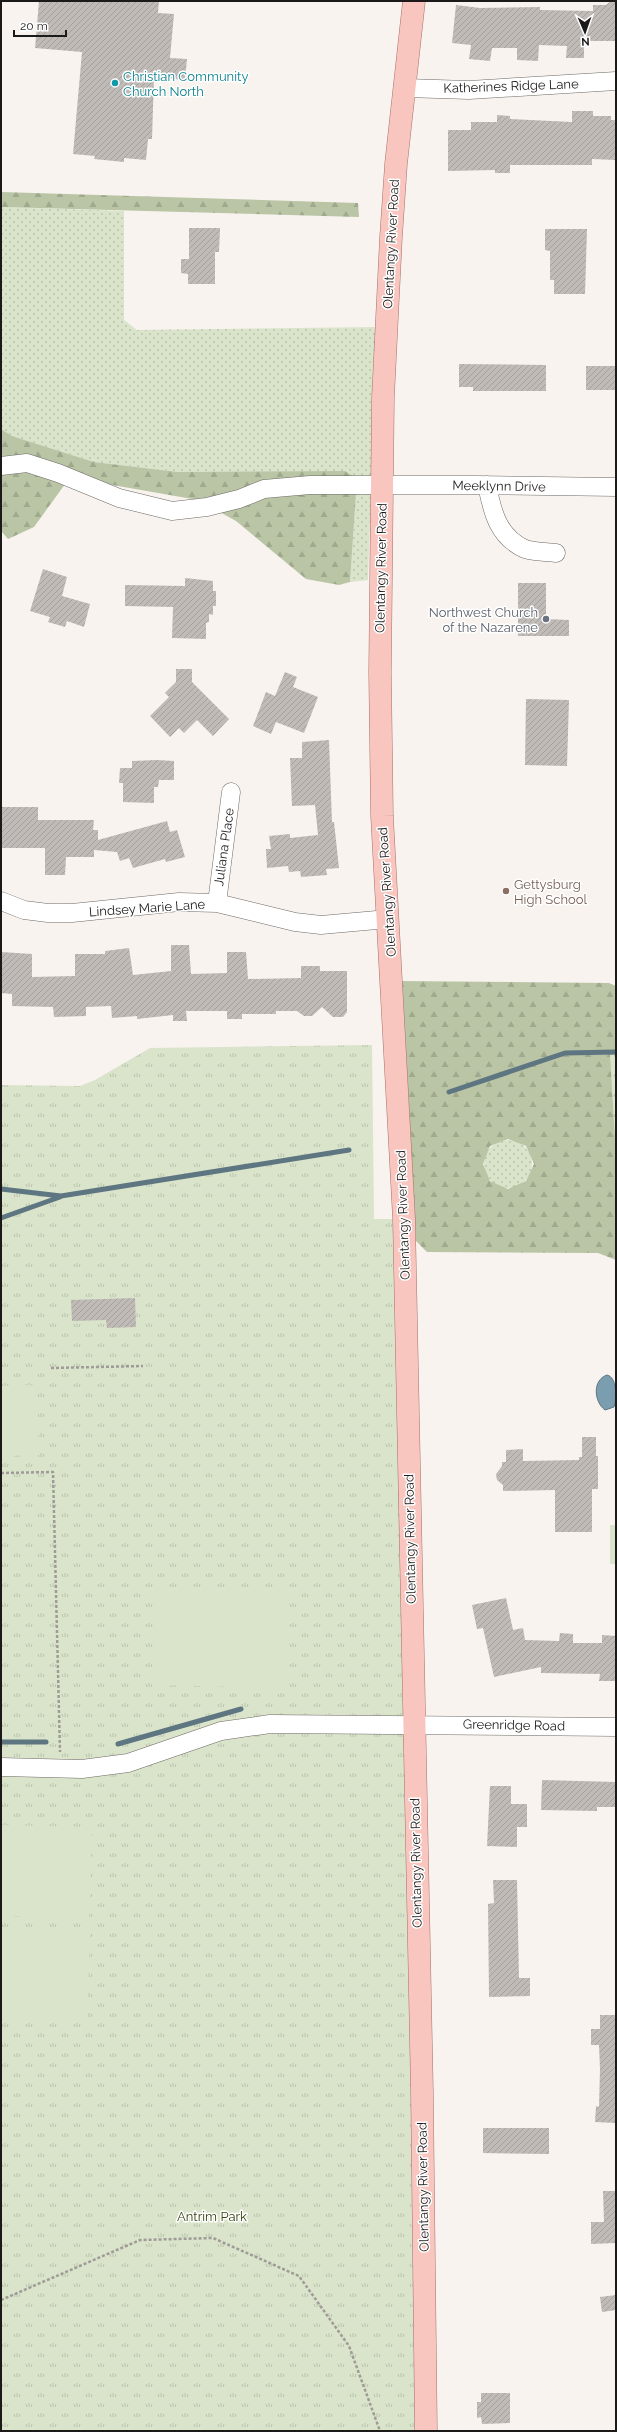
<svg xmlns="http://www.w3.org/2000/svg" width="617" height="2432" font-family="Raleway,sans-serif">
<style>
.grass{fill:url(#grass-dots)}
.forest{fill:url(#forest-firs);fill-rule:evenodd}
.park{fill:url(#park-tufts)}
.garden{fill:#dae4ca}
.water{fill:#7a9daf;stroke:#5e7682}
.lines{fill:none;stroke-linecap:round;stroke-linejoin:round}
.stream{stroke:#5e7682;stroke-width:5}
.building{fill:url(#building-hatch)}
.minor-casing{stroke:#6d6965;stroke-width:19}
.major-casing{stroke:#a8706a;stroke-width:23}
.path{stroke:#9f9b98;stroke-width:2.5;stroke-dasharray:3 2;stroke-linecap:butt}
.minor{stroke:#fff;stroke-width:18}
.major{stroke:#f8c5bf;stroke-width:22}
.culture-dot{fill:#0f9aa8;stroke:#fff;stroke-width:1.5}
.worship-dot{fill:#6b7280;stroke:#fff;stroke-width:1.5}
.education-dot{fill:#8d6e63;stroke:#fff;stroke-width:1.5}
.labels{text-anchor:middle;dominant-baseline:central;stroke-width:3;stroke-linejoin:round;paint-order:stroke}
.culture-label{font-size:13px;fill:#0d838f;stroke:#fff;text-anchor:start}
.street-label{font-size:13px;fill:#1c1a19;stroke:#fff}
.worship-label{font-size:13px;fill:#5b616d;stroke:#fff;text-anchor:end}
.education-label{font-size:13px;fill:#785e54;stroke:#fff;text-anchor:start}
.park-label{font-size:13px;fill:#35430f;stroke:#fff}
</style>
<defs>
<pattern id="grass-dots" width="8" height="8" patternUnits="userSpaceOnUse"><rect width="8" height="8" fill="#dae4ca"/><path d="M2 2h.1M6 6h.1" fill="none" stroke="#bac3ad" stroke-width="1.8" stroke-linecap="round"/></pattern>
<pattern id="forest-firs" width="22" height="20" patternUnits="userSpaceOnUse"><rect width="22" height="20" fill="#b9c5a4"/><path d="M5 1l3.5 6h-7zM16 11l3.5 6h-7z" fill="#9ea98d"/></pattern>
<pattern id="park-tufts" width="24" height="20" patternUnits="userSpaceOnUse"><rect width="24" height="20" fill="#dae4ca"/><path d="M3 7l-1-3M5 7V3M7 7l1-3M15 17l-1-3M17 17v-4M19 17l1-3" fill="none" stroke="#bac3ad"/></pattern>
<pattern id="building-hatch" width="6" height="6" patternUnits="userSpaceOnUse"><rect width="6" height="6" fill="#c0bbb7"/><path d="M-1 1l2-2M0 6l6-6M5 7l2-2" fill="none" stroke="#a4a09d"/></pattern>
</defs>
<rect width="100%" height="100%" fill="#f8f3ee"/>
<path class="grass" d="M1,207L124,211V320L137,330L376,327L368,580L350,582L357,479L177,472L94,462L12,436L1,429Z
M484 1164a24 24 0 1 1 48 0a24 24 0 1 1-48 0Z"/>
<path class="forest" d="M1,192L358,203L359,217L1,207Z
M1,429L12,436L94,462L178,472L345,471L357,479L350,582L339,585L306,579L236,521L198,500L84,480H68L34,527L8,539L1,531Z
M400,981L609,983L616,986V1260L598,1253L427,1252L416,1241ZM508,1139L526,1146L534,1164L526,1181L508,1189L490,1181L483,1164L490,1146Z"/>
<path class="park" d="M372,1045L374,1219H404L426,2431H1V1085L80,1086L95,1080L150,1048Z
M610,1055H616V1156Z"/>
<path class="garden" d="M37,1385L39,1455L1,1456V1386Z
M610,1525H616V1564H610Z
M154,1589L286,1592L284,1688L152,1685Z
M1,1825L92,1827L89,1918L1,1916Z
M1,1927L90,1931L87,2020L1,2017Z"/>
<path class="water" d="M607,1375C617,1377 617,1398 614,1407L605,1410C594,1402 592,1380 607,1375Z"/>
<g class="lines">
<path class="stream" d="M449,1092L565,1053L616,1052
M1,1189L61,1196L349,1150
M1,1218L60,1197
M1,1742H46
M118,1744L241,1709"/>
</g>
<path class="building" d="M39,1H159L158,13L174,14L170,58L187,59L185,80L154,77L152,139H148L146,160L124,158V162L94,159L95,156L73,154L82,52L35,48Z
M611,1H616V41H584V58H566L567,46L539,45L538,61L517,60V48H492L490,61L469,59L471,45L452,43L456,5L480,8L540,7V10L593,11V5H606Z
M572,111H593V116H611V120H616V160L592,159V165H510V173H495V170L448,171V130H471V122H497V115L510,116V119L572,122Z
M189,228H220L219,252H215V284H188V274L181,273V259H189Z
M545,229H587L585,294H554V280H550V251L545,250Z
M459,364L546,365V391H473V387H459Z
M586,366H616V390H586Z
M43,569L67,577L62,596L90,604L84,627L67,621L65,627L48,622L50,617L30,611Z
M185,578L213,581V591H216V606H213V615L209,614V622L206,623V639L172,638L173,607L125,606V585L185,586Z
M518,583H546V619L569,620V636H518Z
M176,669H192V682L229,719L213,736L197,720L184,733L179,728L170,737L150,716L169,697L165,693L176,682Z
M285,672L297,677L293,687L318,697L304,733L276,722L271,734L253,726L266,692L275,696Z
M526,699L569,700L567,766L525,765Z
M329,740L332,822H334L339,868L326,869L327,875L301,877L300,871L289,872L288,866L267,868L266,849H271L269,836L290,834V838L318,835L315,805L292,806L290,758H302V742Z
M157,760L174,761V780H159L158,787H154V803L123,802V783H119L120,768H132V761Z
M1,807H38V820H94L93,830H98V840L167,821L170,832L177,830L185,857L166,862L165,859L133,868L129,858L120,861L117,852L94,850V857H66L65,875H45V848H1Z
M171,945H189L191,974L227,973V952H246L248,979L301,978V966H320V971H347V1012L343,1017H333L322,1007L312,1016H304L297,1011H276V1014H242V1019H227V1011H186L187,1021H173V1015L137,1019V1016L112,1018L111,1006L86,1007V1016L54,1017L53,1007L12,1006V994L1,993V952L32,954V977L75,976V954H105V951L129,948L133,975L171,971Z
M135,1298L136,1327L107,1328L106,1320L72,1321L71,1300Z
M582,1437H596V1456H598V1489H592V1532H555V1490L503,1491V1485L497,1480L496,1474L502,1466V1462H506V1450L523,1449V1461L579,1460V1457H582Z
M506,1598L513,1630L523,1628L525,1640L559,1641L560,1633L573,1634V1643H602V1635L616,1636V1681H599L600,1674L541,1673V1667L494,1677L483,1628L477,1629L472,1605Z
M542,1780L616,1782V1807H597V1811L541,1810Z
M490,1786H511V1804H527V1827H517V1847L487,1846Z
M493,1880H517L519,1978H530V1996L489,1997L488,1904L494,1903Z
M600,2015H616V2123L595,2122L596,2106L599,2107L600,2069L599,2045H591V2029H600Z
M483,2128H549V2154L483,2153Z
M603,2191H616V2243L591,2244V2222H604Z
M616,2295V2310L602,2312L600,2297Z
M481,2393H510V2423L482,2424L481,2417L477,2418V2402H481Z"/>
<g class="lines">
<g class="minor-casing">
<path id="minor" d="M405,88L469,90L616,81
M1,466L27,463L58,473L119,498L172,511L207,507L239,499L264,489L310,485H476L616,487
M487,485C492,511 498,537 525,549C534,552 547,552 556,553
M1,901L24,910L48,913H72L179,902L217,903L295,922L321,925L388,919
M217,903L231,792
M1,1767L82,1769L128,1763L221,1731L270,1724L616,1727"/>
</g>
<g class="major-casing">
<path id="major" d="M414,1L396,164L391,237L383,398L380,672L382,816L404,1219L422,2091L426,2431"/>
</g>
<path class="path" d="M51,1368L143,1366
M1,1473L53,1472L60,1752
M1,2300L140,2240L213,2238L299,2276L349,2346L380,2431"/>
<use href="#minor" class="minor"/>
<use href="#major" class="major"/>
</g>
<circle class="culture-dot" cx="115" cy="83" r="4"/>
<circle class="worship-dot" cx="546" cy="619" r="4"/>
<circle class="education-dot" cx="506" cy="891" r="4"/>
<g class="labels">
<g class="culture-label">
<text x="123" y="76">Christian Community<tspan x="123" dy="15">Church North</tspan></text>
</g>
<g class="street-label">
<text transform="translate(511 86) rotate(-2)">Katherines Ridge Lane</text>
<text transform="translate(391 244) rotate(-87)">Olentangy River Road</text>
<text transform="translate(499 486) rotate(1)">Meeklynn Drive</text>
<text transform="translate(381 568) rotate(-89)">Olentangy River Road</text>
<text transform="translate(224 847) rotate(-82)">Juliana Place</text>
<text transform="translate(387 892) rotate(-94)">Olentangy River Road</text>
<text transform="translate(147 908) rotate(-4)">Lindsey Marie Lane</text>
<text transform="translate(403 1215) rotate(-92)">Olentangy River Road</text>
<text transform="translate(410 1539) rotate(-91)">Olentangy River Road</text>
<text transform="translate(514 1725) rotate(1)">Greenridge Road</text>
<text transform="translate(416 1863) rotate(-91)">Olentangy River Road</text>
<text transform="translate(423 2187) rotate(-91)">Olentangy River Road</text>
</g>
<g class="worship-label">
<text x="538" y="612">Northwest Church<tspan x="538" dy="15">of the Nazarene</tspan></text>
</g>
<g class="education-label">
<text x="514" y="884">Gettysburg<tspan x="514" dy="15">High School</tspan></text>
</g>
<g class="park-label">
<text x="212" y="2216">Antrim Park</text>
</g>
</g>
<rect width="617" height="2432" fill="none" stroke="#1c1a19" stroke-width="4"/>
<g transform="translate(585 32) rotate(178)" stroke="#ffffff" stroke-width="3" paint-order="stroke">
<path d="M0-3L7 15L0 10L-7 15Z" fill="#1c1a19"/>
<text y="-6" font-size="11" font-weight="bold" text-anchor="middle" fill="#1c1a19">N</text>
</g>
<path d="M14 30v6h52v-6" fill="none" stroke="#1c1a19" stroke-width="2"/>
<text x="20" y="30" font-size="12" fill="#1c1a19" stroke="#ffffff" stroke-width="3" paint-order="stroke">20 m</text>
</svg>
